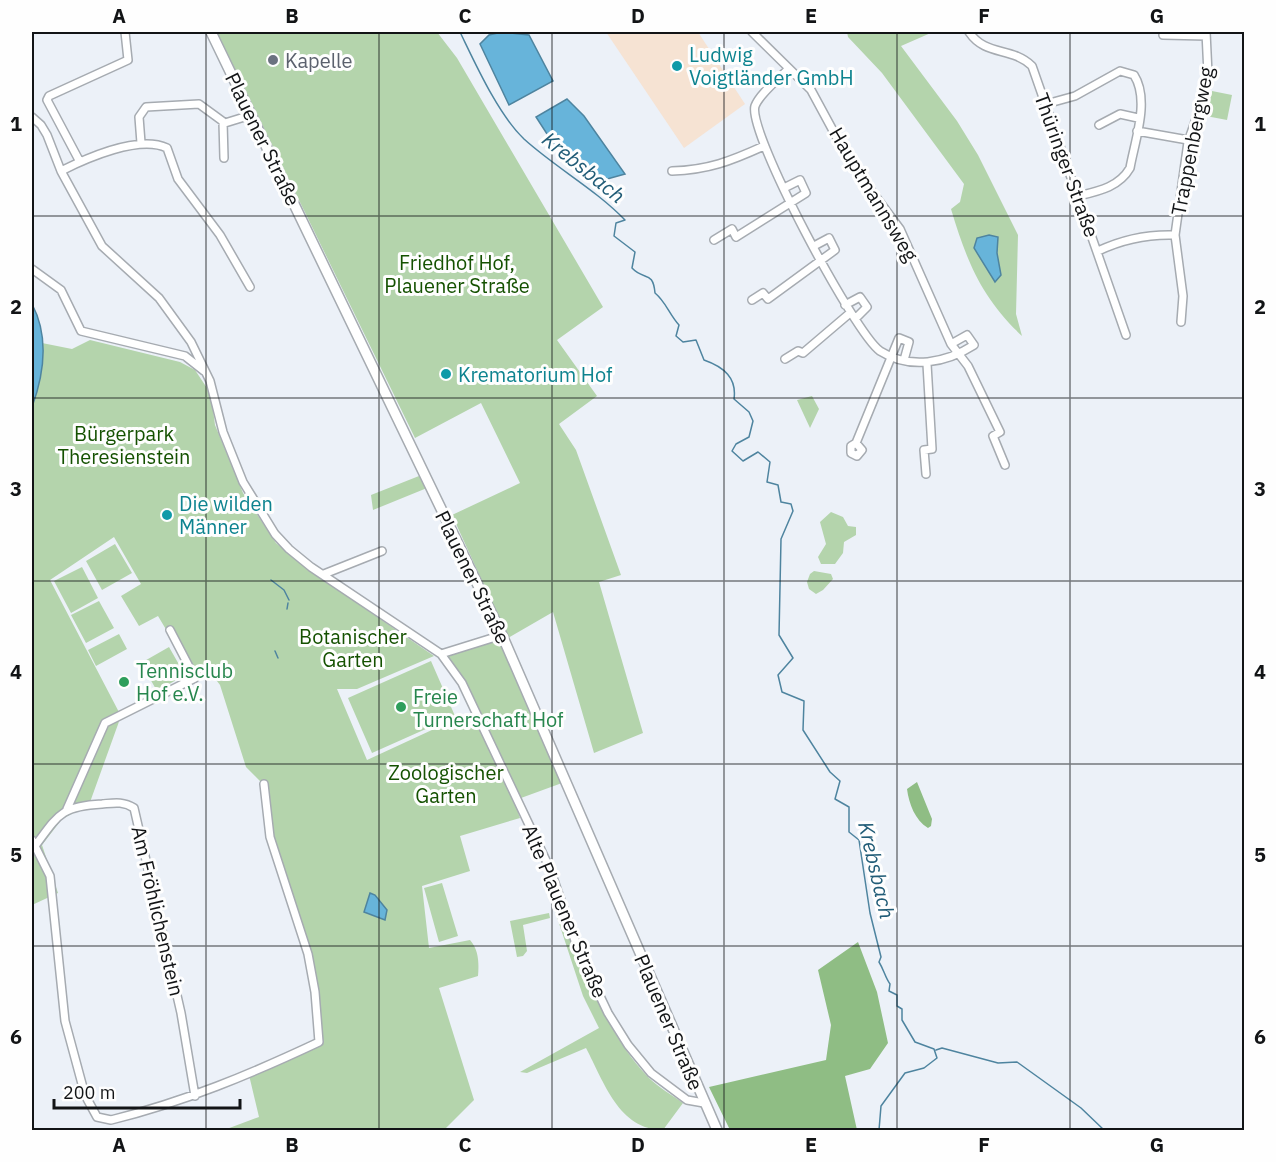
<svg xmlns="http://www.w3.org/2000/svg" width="1276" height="1162" font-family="'IBM Plex Sans',sans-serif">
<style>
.industrial{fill:#f6e3d3}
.green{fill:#b4d4ac}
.forest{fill:#8fbd84}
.water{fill:#67b4da;stroke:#4e849f;stroke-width:1.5}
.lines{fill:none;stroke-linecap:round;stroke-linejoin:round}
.stream{stroke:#4e849f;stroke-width:1.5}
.minor-casing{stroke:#a6abb1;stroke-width:10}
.major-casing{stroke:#a6abb1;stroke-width:12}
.minor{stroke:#fff;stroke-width:7}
.major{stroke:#fff;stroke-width:9}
.grid{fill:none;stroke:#121416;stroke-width:1.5;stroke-opacity:0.55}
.worship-dot{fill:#6b7280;stroke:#fefefe;stroke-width:2}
.culture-dot{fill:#0f9aa8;stroke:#fefefe;stroke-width:2}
.leisure-dot{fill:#2e9e5b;stroke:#fefefe;stroke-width:2}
.labels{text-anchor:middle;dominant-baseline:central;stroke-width:6;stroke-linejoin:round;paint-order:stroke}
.culture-label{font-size:20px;fill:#0d838f;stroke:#fefefe;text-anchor:start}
.worship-label{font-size:20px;fill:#5b616d;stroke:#fefefe;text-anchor:start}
.street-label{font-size:20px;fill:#121416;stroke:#fefefe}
.park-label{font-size:20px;fill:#145100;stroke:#fefefe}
.leisure-label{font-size:20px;fill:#27864d;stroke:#fefefe;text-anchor:start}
.water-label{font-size:21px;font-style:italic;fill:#215c77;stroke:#fefefe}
.neatline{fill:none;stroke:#121416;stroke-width:2}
.grid-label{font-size:20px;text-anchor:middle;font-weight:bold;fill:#121416}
</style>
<rect width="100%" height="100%" fill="#ecf1f8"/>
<path class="industrial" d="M606,32H698L745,104L684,148Z"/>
<path class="green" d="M217,32H437L457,58L603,307L557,340L597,396L559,424L576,450L621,575L599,582L643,733L594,753L553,612L508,638L452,515L520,483L481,403L415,438Z
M847,32H933L901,46L957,121L978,155L1018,235L1016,314L1022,336C981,297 967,262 951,209L960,202L964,184L882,73L848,37Z
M1212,91L1232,95L1227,120L1206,116Z
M90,340L180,362L195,370L211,394L215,425L243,493L276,543L309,570L434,656L357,689H337L367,760L460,717L476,718L512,794L520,818L460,836L470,871L422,886L429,948L470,940C479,950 479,964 478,976L439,988L474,1100L444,1130H224L259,1117L249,1075L319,1042L308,954L270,837L264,785L246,767L220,685L211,673L195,678L158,616L139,626L121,596L141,584L114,537L50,580L121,716L89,805L62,819L42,845L58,893L32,905V341L72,349Z
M812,396L819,409L810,428L797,400Z
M419,476L427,488L373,510L371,495Z
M831,512L843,517L848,526L856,527V535L844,542L843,553L835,564H821L818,557L826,544L820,522Z
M115,544L132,573L102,590L86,561Z
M82,567L98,598L71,613L54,581Z
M814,571L831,574L833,579L823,590L816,594L809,589L807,582L810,574Z
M99,601L114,628L86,643L71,615Z
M119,634L127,649L96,666L88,650Z
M499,638L562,783L521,798L447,655Z
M169,647L185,675L157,691L141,663Z
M431,661L455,716L372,753L348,698Z
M442,883L458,936L439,942L424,888Z
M552,902H555C579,959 605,1033 649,1078C658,1087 672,1095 683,1103L663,1130C619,1130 604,1082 586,1048L527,1073L520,1072L599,1028L583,996Z
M549,913L550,918L523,925L527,951L523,956L517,957L510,921Z"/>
<path class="forest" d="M917,782L932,819L931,826L928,828C915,820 909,804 907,789Z
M858,942L877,992L888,1043L870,1069L845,1076L857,1130H730L709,1087L826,1060L831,1025L818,970Z"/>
<path class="water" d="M502,32L529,35L553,81L509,105L480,44L489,35Z
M567,99L584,116L625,174L593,183L560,154L536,117Z
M989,235L998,237L997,253L1001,275L995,282L974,248L977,238Z
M32,304C49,336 44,374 32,407Z
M370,893L375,895L387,910L385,920L364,912Z"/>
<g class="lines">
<path class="stream" d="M460,32C476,65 498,114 524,139C556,168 595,189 625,220L616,223L614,236L635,252L632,268C644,281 653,270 655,293C666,302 669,314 679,325L676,336L683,342L696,340L704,360C724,367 737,378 734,399L749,412L753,421L749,437L736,444L732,451L743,461L758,452L770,462L767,482L778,485L781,502L791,504L793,511L781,539L779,635L793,658L778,675L782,692L804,701L803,730L830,772L840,781L835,799L849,807V832L859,840L870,913L881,957L879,962C884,970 885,977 890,984L889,991L897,995V1006L902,1009V1020L915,1042L934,1049L937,1058L924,1068L905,1073L881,1106L879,1130
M271,580L284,590L289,600
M287,609L288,603
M275,651L278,658
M936,1050L942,1048L998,1063L1017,1062L1081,1108L1104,1130"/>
<g class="minor-casing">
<path id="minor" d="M752,32L811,90L850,162L900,229L951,344L968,366L1000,432L993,436L1005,465
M969,32C986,57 1011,46 1032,66L1126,335
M1163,35L1206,36
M788,69C779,79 760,93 755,106C747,132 855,334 880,351C910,370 946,363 974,345L967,335L951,344
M1046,104L1075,96L1120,71L1134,75C1150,100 1135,140 1130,168C1119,187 1099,191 1078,196
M32,117L41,125L47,135L61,171L102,246L159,298L191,342L210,381L223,432L243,482L275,534L289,549L311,567L441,654L462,683L550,869L579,952L608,1013L628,1045L651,1073L687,1100L704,1103
M223,122L224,158
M1099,125L1120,114L1138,118
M1137,131L1188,140
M141,143L139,117L146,107L199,104L225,123L251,115
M80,162L47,100L49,96L128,60L125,32
M61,171C87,158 139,135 167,148L178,179L220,235L250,287
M672,171C708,170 731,161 764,146
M714,240L732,229L736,237L806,193L800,180L784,188
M1098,251C1123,239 1147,234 1175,235
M32,269L61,290L81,331L185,356L204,371
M752,300L763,293L768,299L835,250L829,238L814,246
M845,305L860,297L867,307L855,319
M1181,322L1183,296L1175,235L1188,142L1204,96L1208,74L1206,32
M785,359L798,351L803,353L850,313
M856,443L862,450L857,456L851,453V446L856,443L899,338L909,342L904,360
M926,474L924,450L932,449L927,364
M324,574L382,551
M441,654L502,635
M67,809L105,723L195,678L170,630
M32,840L50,876L65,1021L85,1095L97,1117L111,1120C184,1102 251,1074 319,1042L315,992L308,954L270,837L264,784
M35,846C58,815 61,806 102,804C114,803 123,801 134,808L181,1013L195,1096"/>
</g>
<g class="major-casing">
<path id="major" d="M211,32L502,635L717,1130"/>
</g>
<use href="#minor" class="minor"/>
<use href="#major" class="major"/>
</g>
<path class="grid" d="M206,32V1130M379,32V1130M552,32V1130M724,32V1130M897,32V1130M1070,32V1130M32,216H1244M32,398H1244M32,581H1244M32,764H1244M32,946H1244"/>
<circle class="worship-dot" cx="273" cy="60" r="6"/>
<g class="culture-dot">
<circle cx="677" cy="66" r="6"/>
<circle cx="446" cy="374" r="6"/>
<circle cx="167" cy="515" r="6"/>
</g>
<g class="leisure-dot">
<circle cx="124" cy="682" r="6"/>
<circle cx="401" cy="707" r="6"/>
</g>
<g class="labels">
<g class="culture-label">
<text x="689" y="54">Ludwig<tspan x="689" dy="23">Voigtländer GmbH</tspan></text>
<text x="458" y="374">Krematorium Hof</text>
<text x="179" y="503">Die wilden<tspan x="179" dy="23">Männer</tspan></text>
</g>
<g class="worship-label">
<text x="285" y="60">Kapelle</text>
</g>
<g class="street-label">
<text transform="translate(263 139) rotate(64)">Plauener Straße</text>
<text transform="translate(1192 141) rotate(-79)">Trappenbergweg</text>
<text transform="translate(1067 165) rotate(70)">Thüringer Straße</text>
<text transform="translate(874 194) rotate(59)">Hauptmannsweg</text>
<text transform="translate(473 577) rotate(64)">Plauener Straße</text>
<text transform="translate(158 911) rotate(77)">Am Fröhlichenstein</text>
<text transform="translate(565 911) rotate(67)">Alte Plauener Straße</text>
<text transform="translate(669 1022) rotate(67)">Plauener Straße</text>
</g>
<g class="park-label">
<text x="457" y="262">Friedhof Hof,<tspan x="457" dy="23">Plauener Straße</tspan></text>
<text x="124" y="433">Bürgerpark<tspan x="124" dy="23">Theresienstein</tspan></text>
<text x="353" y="636">Botanischer<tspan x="353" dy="23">Garten</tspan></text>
<text x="446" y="772">Zoologischer<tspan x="446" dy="23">Garten</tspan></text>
</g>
<g class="leisure-label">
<text x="136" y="670">Tennisclub<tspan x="136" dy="23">Hof e.V.</tspan></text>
<text x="413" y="696">Freie<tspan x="413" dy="23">Turnerschaft Hof</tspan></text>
</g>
<g class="water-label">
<text transform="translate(584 167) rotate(39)">Krebsbach</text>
<text transform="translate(877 870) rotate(77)">Krebsbach</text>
</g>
</g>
<rect width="1276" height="1162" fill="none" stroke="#fefefe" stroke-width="66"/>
<path d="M54 1099v9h186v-9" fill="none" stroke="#121416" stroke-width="3"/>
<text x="63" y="1099" font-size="18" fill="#121416" stroke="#fefefe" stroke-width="4.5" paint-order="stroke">200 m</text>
<rect x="33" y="33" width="1210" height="1096" class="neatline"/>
<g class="grid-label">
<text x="119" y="23">A</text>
<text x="292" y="23">B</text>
<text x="465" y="23">C</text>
<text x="638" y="23">D</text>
<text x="811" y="23">E</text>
<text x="984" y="23">F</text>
<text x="1157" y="23">G</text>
<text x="16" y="131">1</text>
<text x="1260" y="131">1</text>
<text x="16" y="314">2</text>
<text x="1260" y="314">2</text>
<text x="16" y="496">3</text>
<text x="1260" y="496">3</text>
<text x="16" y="679">4</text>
<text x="1260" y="679">4</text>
<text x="16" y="862">5</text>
<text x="1260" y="862">5</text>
<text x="16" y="1044">6</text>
<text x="1260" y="1044">6</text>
<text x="119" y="1152">A</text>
<text x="292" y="1152">B</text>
<text x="465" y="1152">C</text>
<text x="638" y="1152">D</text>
<text x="811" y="1152">E</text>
<text x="984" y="1152">F</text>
<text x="1157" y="1152">G</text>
</g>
</svg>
